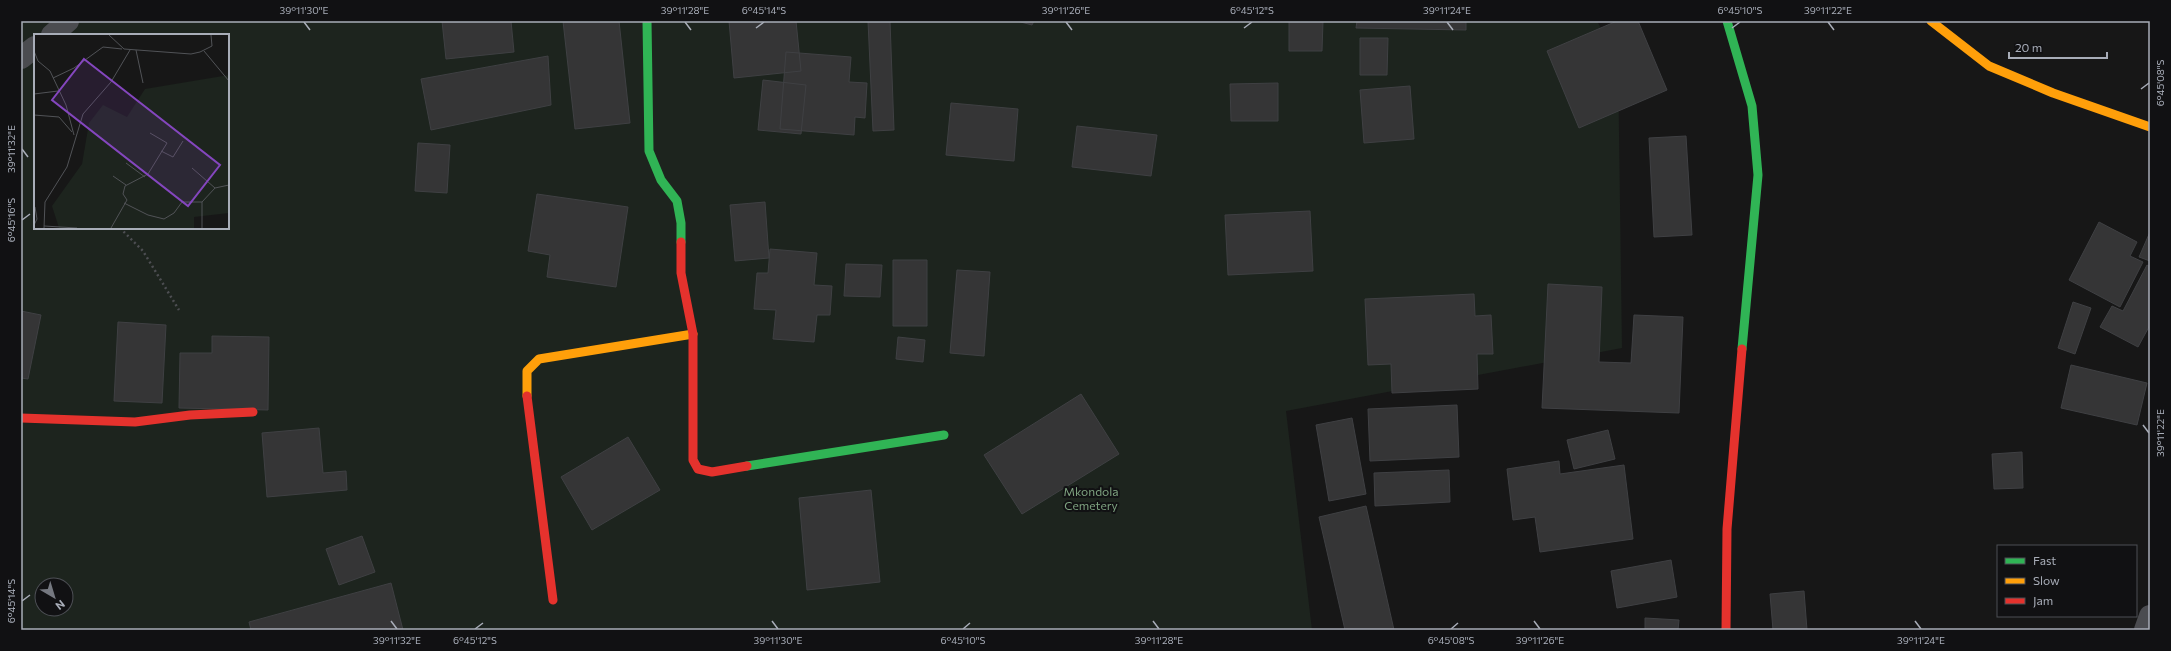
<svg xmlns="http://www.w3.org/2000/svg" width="2171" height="651" font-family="Commissioner,sans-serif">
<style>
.green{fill:#1d241e;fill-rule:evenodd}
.building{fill:#353536;stroke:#3f4043}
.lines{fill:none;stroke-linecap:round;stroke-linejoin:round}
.path{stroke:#4d4e52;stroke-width:2.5;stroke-dasharray:2 3;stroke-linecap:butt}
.street{stroke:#4b4c50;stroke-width:22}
.fast{stroke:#30b455;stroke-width:9}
.slow{stroke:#ff9f0a;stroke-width:9}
.jam{stroke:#e5322d;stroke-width:9}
.ticks{fill:none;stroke:#a8adb8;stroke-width:1.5}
.labels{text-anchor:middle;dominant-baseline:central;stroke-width:4;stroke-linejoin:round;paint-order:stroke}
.park-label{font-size:12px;fill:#7fa381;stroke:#111113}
.inset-road{fill:none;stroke:#515357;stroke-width:1}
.view{fill:#8446be;fill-opacity:0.15;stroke:#8446be;stroke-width:2}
.inset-edge{fill:none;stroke:#a8adb8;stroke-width:2}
.neatline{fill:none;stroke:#a8adb8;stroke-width:1.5}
.ticks-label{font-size:10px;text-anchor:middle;fill:#a8adb8}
</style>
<rect width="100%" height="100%" fill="#171717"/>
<path class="green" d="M21,21H1597L1618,60L1622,348L1286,411L1312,630H21ZM35,35H228V228H35ZM42,585H66V609H42Z"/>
<path class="building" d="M442,21H511L514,52L446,59Z
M563,21H619L630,123L575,129Z
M729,21H796L801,71L734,78Z
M868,21H890L894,130L873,131Z
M1017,21H1034L1032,25Z
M1289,21H1323L1322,51H1289Z
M1357,21H1466V30L1356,28Z
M1617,21H1638L1667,90L1579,128L1547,51Z
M1360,38H1388L1387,75H1360Z
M786,52L851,57L849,82L867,83L865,118L855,117L854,135L780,129Z
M548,56L551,105L431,130L421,79Z
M763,80L806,85L801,134L758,130Z
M1278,83V121H1231L1230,84Z
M1410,86L1414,139L1364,143L1360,90Z
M951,103L1018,109L1014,161L946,155Z
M1077,126L1157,135L1151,176L1072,167Z
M1686,136L1692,235L1654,237L1649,138Z
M418,143L450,145L447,193L415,191Z
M537,194L628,207L616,287L547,277L550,255L528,251Z
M765,202L769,258L735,261L730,205Z
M1310,211L1313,271L1228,275L1225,215Z
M2099,222L2137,242L2130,256L2143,262L2120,307L2069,280Z
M2150,232V261L2139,257Z
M770,249L817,253L814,285L832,286L830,315H817L814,342L773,339L776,310L754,309L757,273H768Z
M893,260H927V326H893Z
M846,264L882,265L880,297L844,296Z
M2147,265L2150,267V325L2138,347L2100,327L2112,306L2123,311Z
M957,270L990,272L984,356L950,353Z
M1548,284L1602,287L1599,362L1631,363L1634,315L1683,317L1679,413L1542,408Z
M1474,294L1475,316L1491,315L1493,354H1477L1478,389L1392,393L1391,364L1368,365L1365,299Z
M2073,302L2091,308L2075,354L2058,348Z
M21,311L41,315L28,379L21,378Z
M118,322L166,325L162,403L114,401Z
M212,336L269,337L268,410L179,408L180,353H212Z
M898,337L925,340L923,362L896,359Z
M2071,365L2147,383L2137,425L2061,408Z
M1081,394L1119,454L1022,514L984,455Z
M1457,405L1459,457L1370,461L1368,409Z
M1352,418L1366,494L1329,501L1316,425Z
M319,428L323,473L346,471L347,490L267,497L262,433Z
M1608,430L1615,459L1574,469L1567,440Z
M628,437L660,490L592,530L561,477Z
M2022,452L2023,488L1994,489L1992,454Z
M1559,461L1560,474L1624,465L1633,539L1540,552L1535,517L1513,520L1507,469Z
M1449,470L1450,502L1375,506L1374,473Z
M871,490L880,582L807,590L799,498Z
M1366,506L1394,630H1345L1319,517Z
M362,536L375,572L339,585L326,549Z
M1671,560L1677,597L1617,608L1611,571Z
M391,583L403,630H251L249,622Z
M1804,591L1807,630H1773L1770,594Z
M1645,618L1679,620L1678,630H1645Z"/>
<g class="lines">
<path class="path" d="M120,228L143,251L179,310"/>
<path class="street" d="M52,35L68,21
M21,58L35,47
M2145,630L2150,616"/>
<path class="fast" d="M647,21L649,151L661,180L677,201L681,223V242
M1727,21L1752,106L1758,175L1742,349
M747,466L944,435"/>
<path class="slow" d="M1931,21L1989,66L2053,93L2150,127
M527,396V371L539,359L693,334"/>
<path class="jam" d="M681,242V273L693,334V460L698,469L712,472L747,466
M527,396L553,600
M21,418L135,422L190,415L253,412
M1726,630L1727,529L1742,349"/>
</g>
<path class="ticks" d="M304,22L310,30M685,22L691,30M1066,22L1072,30M1447,22L1453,30M1828,22L1834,30M756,28L764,22M1244,28L1252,22M1732,28L1740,22M2141,89L2149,83M22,149L28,157M22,220L30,214M2143,425L2149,433M22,601L30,595M391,621L397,629M772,621L778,629M1153,621L1159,629M1534,621L1540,629M1915,621L1921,629M475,629L483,623M963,629L970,623M1451,629L1458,623"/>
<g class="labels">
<g class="park-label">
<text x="1091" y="491">Mkondola<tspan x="1091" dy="14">Cemetery</tspan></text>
</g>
</g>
<g transform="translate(34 34)">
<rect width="195" height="195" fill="#171717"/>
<path d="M195,41V179L160,183V194H25L18,172L48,130L55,89L69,71L93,83L111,55Z" fill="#1d241e"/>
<path class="inset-road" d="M75,1L90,15L157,20L166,18L178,12L177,1M102,16L109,49M0,17L4,27L16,37L32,71L40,101M170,17L195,47M19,44L40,34L69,13L88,15M0,60L24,57M0,81L25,83L38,98M127,117L139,123L149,107M92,129L111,143M158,134L181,154M79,142L92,151M90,169L114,181L130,185L140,179L148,168H168M0,191L3,185L1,173M10,192L43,194M10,194L11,168L33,133L49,80L77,48L96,16M77,194L93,166L89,160L91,152L114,140L133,109L116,99M168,194V168L181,154L195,151"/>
<path class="view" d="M50,25L186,131L154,172L18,66Z"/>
<rect width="195" height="195" class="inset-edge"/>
</g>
<rect width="2171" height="651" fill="none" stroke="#111113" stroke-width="44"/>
<rect x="1997" y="545" width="140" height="72" fill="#111113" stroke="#4d4f55"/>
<rect x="2005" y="558" width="20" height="6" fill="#30b455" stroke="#4d4f55"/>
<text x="2033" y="565" font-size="12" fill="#a8adb8">Fast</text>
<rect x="2005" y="578" width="20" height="6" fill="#ff9f0a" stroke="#4d4f55"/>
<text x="2033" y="585" font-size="12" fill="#a8adb8">Slow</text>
<rect x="2005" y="598" width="20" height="6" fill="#e5322d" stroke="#4d4f55"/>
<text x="2033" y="605" font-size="12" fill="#a8adb8">Jam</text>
<g transform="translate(54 597) rotate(142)"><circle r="19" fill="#111113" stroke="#4d4f55"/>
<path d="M0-3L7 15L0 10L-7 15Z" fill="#757880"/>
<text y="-6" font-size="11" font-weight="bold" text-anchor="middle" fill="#a8adb8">N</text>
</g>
<path d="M2009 52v6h98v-6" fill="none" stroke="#a8adb8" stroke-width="2"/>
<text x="2015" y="52" font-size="12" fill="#a8adb8" stroke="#111113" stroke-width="3" paint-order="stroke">20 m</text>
<rect x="22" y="22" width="2127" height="607" class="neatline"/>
<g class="ticks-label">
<text x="304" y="14">39°11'30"E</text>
<text x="685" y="14">39°11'28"E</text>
<text x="764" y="14">6°45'14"S</text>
<text x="1066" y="14">39°11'26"E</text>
<text x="1252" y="14">6°45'12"S</text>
<text x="1447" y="14">39°11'24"E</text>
<text x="1740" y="14">6°45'10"S</text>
<text x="1828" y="14">39°11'22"E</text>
<text transform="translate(2160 83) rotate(-90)" y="4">6°45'08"S</text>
<text transform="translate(11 149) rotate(-90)" y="4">39°11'32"E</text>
<text transform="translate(11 220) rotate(-90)" y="4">6°45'16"S</text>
<text transform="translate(2160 433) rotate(-90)" y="4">39°11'22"E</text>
<text transform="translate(11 601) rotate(-90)" y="4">6°45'14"S</text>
<text x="397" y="644">39°11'32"E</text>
<text x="475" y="644">6°45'12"S</text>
<text x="778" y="644">39°11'30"E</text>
<text x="963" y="644">6°45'10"S</text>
<text x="1159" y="644">39°11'28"E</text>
<text x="1451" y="644">6°45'08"S</text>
<text x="1540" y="644">39°11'26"E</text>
<text x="1921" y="644">39°11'24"E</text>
</g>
</svg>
